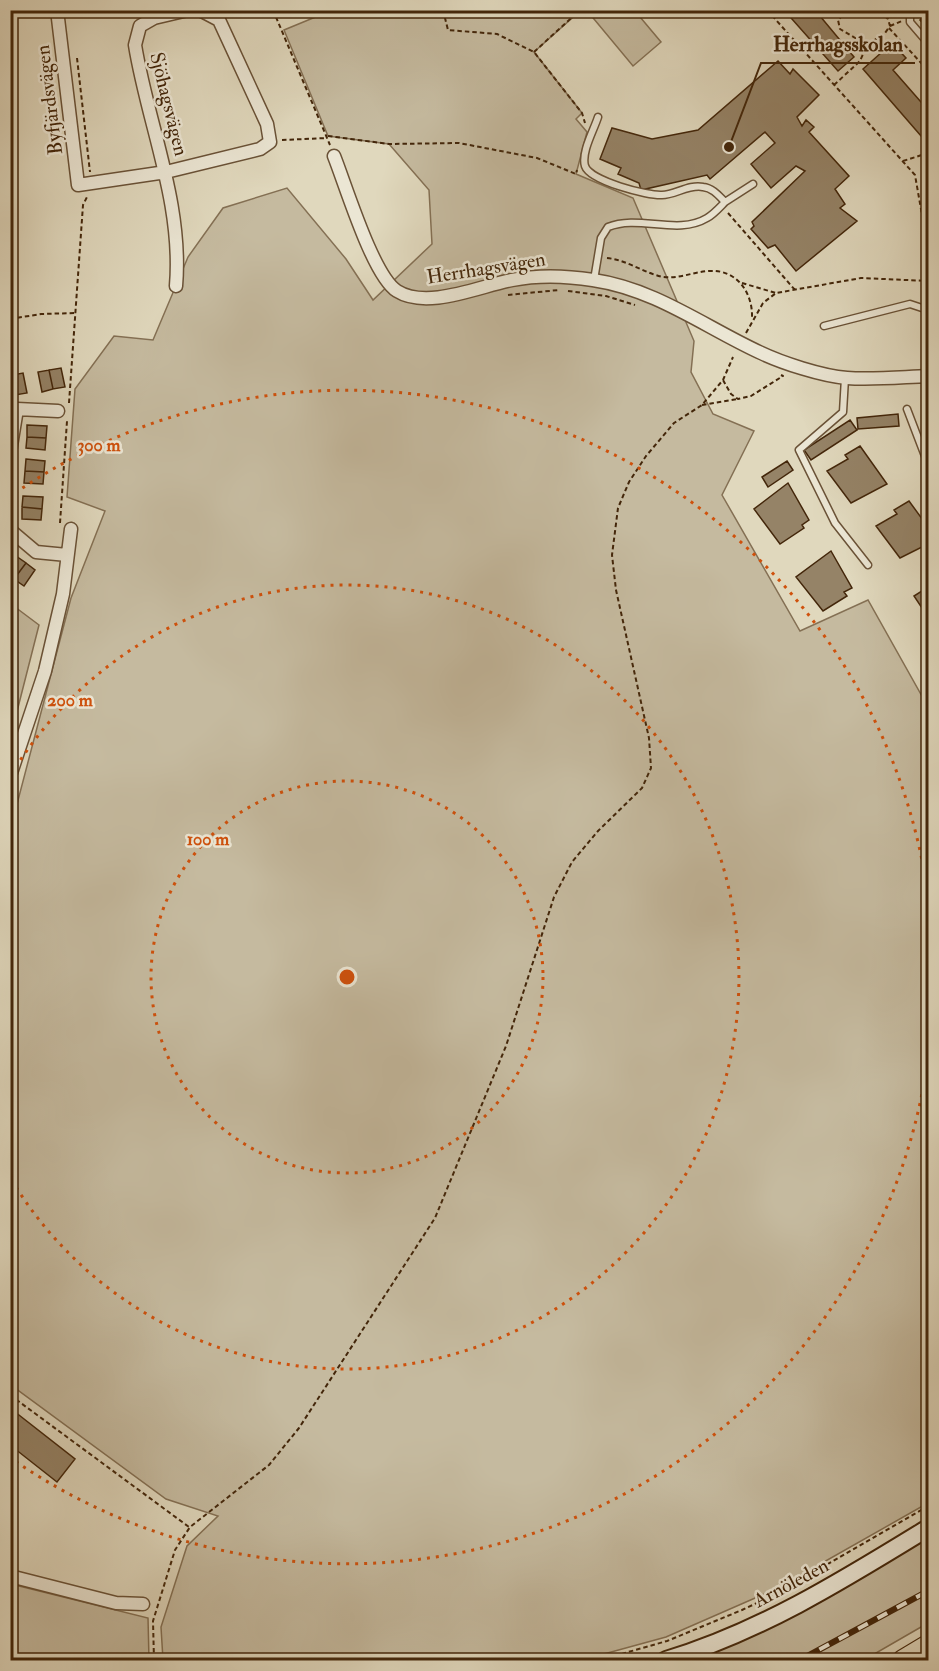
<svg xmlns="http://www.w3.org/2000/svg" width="939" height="1671" font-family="'IM FELL Double Pica',serif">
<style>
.green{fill:#c5ba9f;stroke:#847054;stroke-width:1.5}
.building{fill:#958367;stroke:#43260a;stroke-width:1.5}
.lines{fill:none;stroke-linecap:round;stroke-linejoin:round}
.service-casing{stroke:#6a5237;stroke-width:9}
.minor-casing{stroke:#6a5237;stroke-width:15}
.secondary-casing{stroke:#43260a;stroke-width:20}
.primary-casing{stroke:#43260a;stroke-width:22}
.path{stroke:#43260a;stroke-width:2;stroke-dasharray:4.5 3;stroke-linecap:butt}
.service{stroke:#ebe6d4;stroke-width:6}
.minor{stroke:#ebe6d4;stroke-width:12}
.secondary{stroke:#ebe6d4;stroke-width:16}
.primary{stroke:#e0d8bd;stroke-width:20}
.rail-casing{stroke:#43260a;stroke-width:6}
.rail{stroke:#ebe6d4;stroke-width:4;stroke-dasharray:11;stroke-linecap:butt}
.ring{fill:none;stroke:#cf510c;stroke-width:3;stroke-dasharray:3 6}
.labels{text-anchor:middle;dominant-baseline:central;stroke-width:5;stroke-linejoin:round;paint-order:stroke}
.street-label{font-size:20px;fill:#43260a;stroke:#ebe6d4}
.centre{fill:#cf510c;stroke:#ebe6d4;stroke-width:3}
.ring-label{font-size:18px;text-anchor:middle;font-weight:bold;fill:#cf510c;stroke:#ebe6d4;stroke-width:5;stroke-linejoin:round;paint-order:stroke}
.leader{fill:none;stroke:#43260a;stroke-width:2}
.callout-dot{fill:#43260a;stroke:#ebe6d4;stroke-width:2}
.callout-label{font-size:21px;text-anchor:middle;font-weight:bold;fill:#43260a;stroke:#ebe6d4;stroke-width:5;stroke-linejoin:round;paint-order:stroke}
</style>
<rect width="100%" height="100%" fill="#e0d8bd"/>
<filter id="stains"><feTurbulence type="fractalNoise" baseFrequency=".00333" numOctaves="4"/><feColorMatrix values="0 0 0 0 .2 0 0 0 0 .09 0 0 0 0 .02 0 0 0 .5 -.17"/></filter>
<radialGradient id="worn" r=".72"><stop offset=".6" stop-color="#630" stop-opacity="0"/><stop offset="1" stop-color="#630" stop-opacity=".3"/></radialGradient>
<path class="green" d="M592,10L635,11L661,42L633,66L589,13Z
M330,11H580L534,52L582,113L576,119L587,132L576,174L633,198L694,341L691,372L713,414L754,431L722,495L800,631L868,600L928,707V1503L778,1588L666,1637L582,1660H163L161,1627L187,1546L218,1516L166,1499L11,1385V827L71,598L105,511L67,497L75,389L114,336L153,340L188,257L223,208L287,188L346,259L373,300L432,244L429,190L389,144L328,136L284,30Z
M11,604L39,625L11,735Z
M928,1538V1623L864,1660H692C777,1625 849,1586 928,1538Z
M11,1584L148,1618L149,1660H11Z"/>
<path class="building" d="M784,10H815L854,57L838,71Z
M928,12V29L920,20Z
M892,43L906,58L893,70L928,110V144L863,69Z
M778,61L790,74L793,69L819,95L797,117L802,126L806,120L814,127L809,132L849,176L835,189L845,204L840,208L857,221L796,271L775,245L768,248L751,229L754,226L752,222L805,171L796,166L771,188L751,164L775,143L765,132L710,179L707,175L641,190L639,183L618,174L621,168L600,159L612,128L652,139L698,130Z
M61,368L65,387L53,389L49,370Z
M49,370L53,389L42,392L38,372Z
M23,373L27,393L15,395L12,375Z
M12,375L15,395L10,396V376Z
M898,414L899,426L858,429L857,418Z
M850,420L857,430L811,460L804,450Z
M27,425L47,426L46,438L27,437Z
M27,437L46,438L45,450L26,448Z
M860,446L887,484L851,503L827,471L848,459L845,455Z
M26,459L45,461L44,472L25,471Z
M787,461L793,470L768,487L762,477Z
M25,471L44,472L43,484L24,483Z
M788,483L809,520L802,525L804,528L780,544L754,509Z
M23,496L43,497L42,509L22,507Z
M909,501L928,527V544L900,558L876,526L897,514L894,510Z
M22,507L42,509L41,520L22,519Z
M831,551L852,588L844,592L847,596L823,611L796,577Z
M16,556L26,563L14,579L10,576V564Z
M26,563L35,570L24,586L14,579Z
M928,587V613L926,614L914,596Z
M10,1408L75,1459L57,1482L10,1445Z"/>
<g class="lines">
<g class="service-casing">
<path id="service" d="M915,10L910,15V22L928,43
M725,202L753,184
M594,280L601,238L608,227C639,214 677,236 707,218C714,214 720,207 725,202C719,196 713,188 703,187C689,184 675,195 662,195C648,196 590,181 585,166C581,152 594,130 598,117
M824,326L910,304L928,310
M845,378L843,412L799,450L835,523L868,565
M907,409L928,464"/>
</g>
<g class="minor-casing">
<path id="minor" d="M57,10L78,185L166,172L260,149L270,142L267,124L219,20L200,10
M334,156C346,186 373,276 397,291C427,310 480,286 512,280C537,275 568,276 593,280C655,289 705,327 759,352C782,363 822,376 847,378C873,380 902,377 928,376
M176,286C183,203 148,125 135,45L140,26L154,18L188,10
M10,452L17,409L58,411
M10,530L36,552L67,555
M10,776L45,671L63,594L71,529
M10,1576L116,1603L143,1604"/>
</g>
<g class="secondary-casing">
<path id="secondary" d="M666,1660C760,1632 845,1579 928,1528"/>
</g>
<g class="primary-casing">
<path id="primary" d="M903,1660L928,1645"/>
</g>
<path class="path" d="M273,10L330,145
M443,10L448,30L497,34L534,52L582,113L585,123
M767,10L915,175L928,249
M848,10L838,20L840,29L867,45
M772,16L778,10
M890,26L902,21
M889,28L922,64L928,84
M534,52L580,10
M77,58L90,172
M926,78L928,73
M834,85L860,61L867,45L885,33L890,26L888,19L878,10
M328,136L389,144L459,143L537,158L576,174L577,170
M282,140L327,138
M903,161L928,153
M728,213L795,290
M607,258C627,260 644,273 663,277C679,279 693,272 709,271C737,269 753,293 752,318
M742,283L776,293
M568,291L606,296L635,305
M508,295L559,290
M928,300V290
M10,319L41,314L76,313
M927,320L928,363
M746,333L763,303L776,293L861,278L928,281
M723,380L731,394L738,399L751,396L783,376L781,375
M69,403L83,205L87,197
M702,405L738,399
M60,523L67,421
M10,1395L189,1527
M154,1660L153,1621L175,1550L190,1527L269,1465L299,1428L435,1218L506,1046L554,897L572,862L598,831L642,788L651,768L649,738L616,590L612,555L618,508L629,482L646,456L674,423L702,405L723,380L733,357
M600,1660L667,1641L742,1610L776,1594L928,1506"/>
<use href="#service" class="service"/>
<use href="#minor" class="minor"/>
<use href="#secondary" class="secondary"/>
<use href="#primary" class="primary"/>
<g class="rail-casing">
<path id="rail" d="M800,1660L928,1591"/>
</g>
<use href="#rail" class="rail"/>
</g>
<g class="ring">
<circle cx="347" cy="977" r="196"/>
<path d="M11 775A392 392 0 1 1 11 1179"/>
<path d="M928 1059A587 587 0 0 1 15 1461M15 493A587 587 0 0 1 928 895"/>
</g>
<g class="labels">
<g class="street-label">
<text transform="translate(49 100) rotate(-97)">Byfjärdsvägen</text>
<text transform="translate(169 104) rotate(76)">Sjöhagsvägen</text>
<text transform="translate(486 268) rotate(-9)">Herrhagsvägen</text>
<text transform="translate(791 1583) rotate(-28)">Arnöleden</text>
</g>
</g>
<circle cx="347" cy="977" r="9" class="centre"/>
<g class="ring-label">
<text x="99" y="451">300 m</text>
<text x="70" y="706">200 m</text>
<text x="208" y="845">100 m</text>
</g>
<path class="leader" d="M729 147L761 63H915"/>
<circle class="callout-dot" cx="729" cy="147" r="6"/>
<g class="callout-label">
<text x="838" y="51">Herrhagsskolan</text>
</g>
<rect width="939" height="1671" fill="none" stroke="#e0d8bd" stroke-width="36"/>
<rect x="12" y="12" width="915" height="1647" fill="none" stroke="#43260a" stroke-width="3"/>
<rect x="18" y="18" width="903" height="1635" fill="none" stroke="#43260a" stroke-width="1.5"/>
<rect width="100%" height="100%" filter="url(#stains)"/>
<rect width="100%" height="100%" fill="url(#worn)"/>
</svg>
